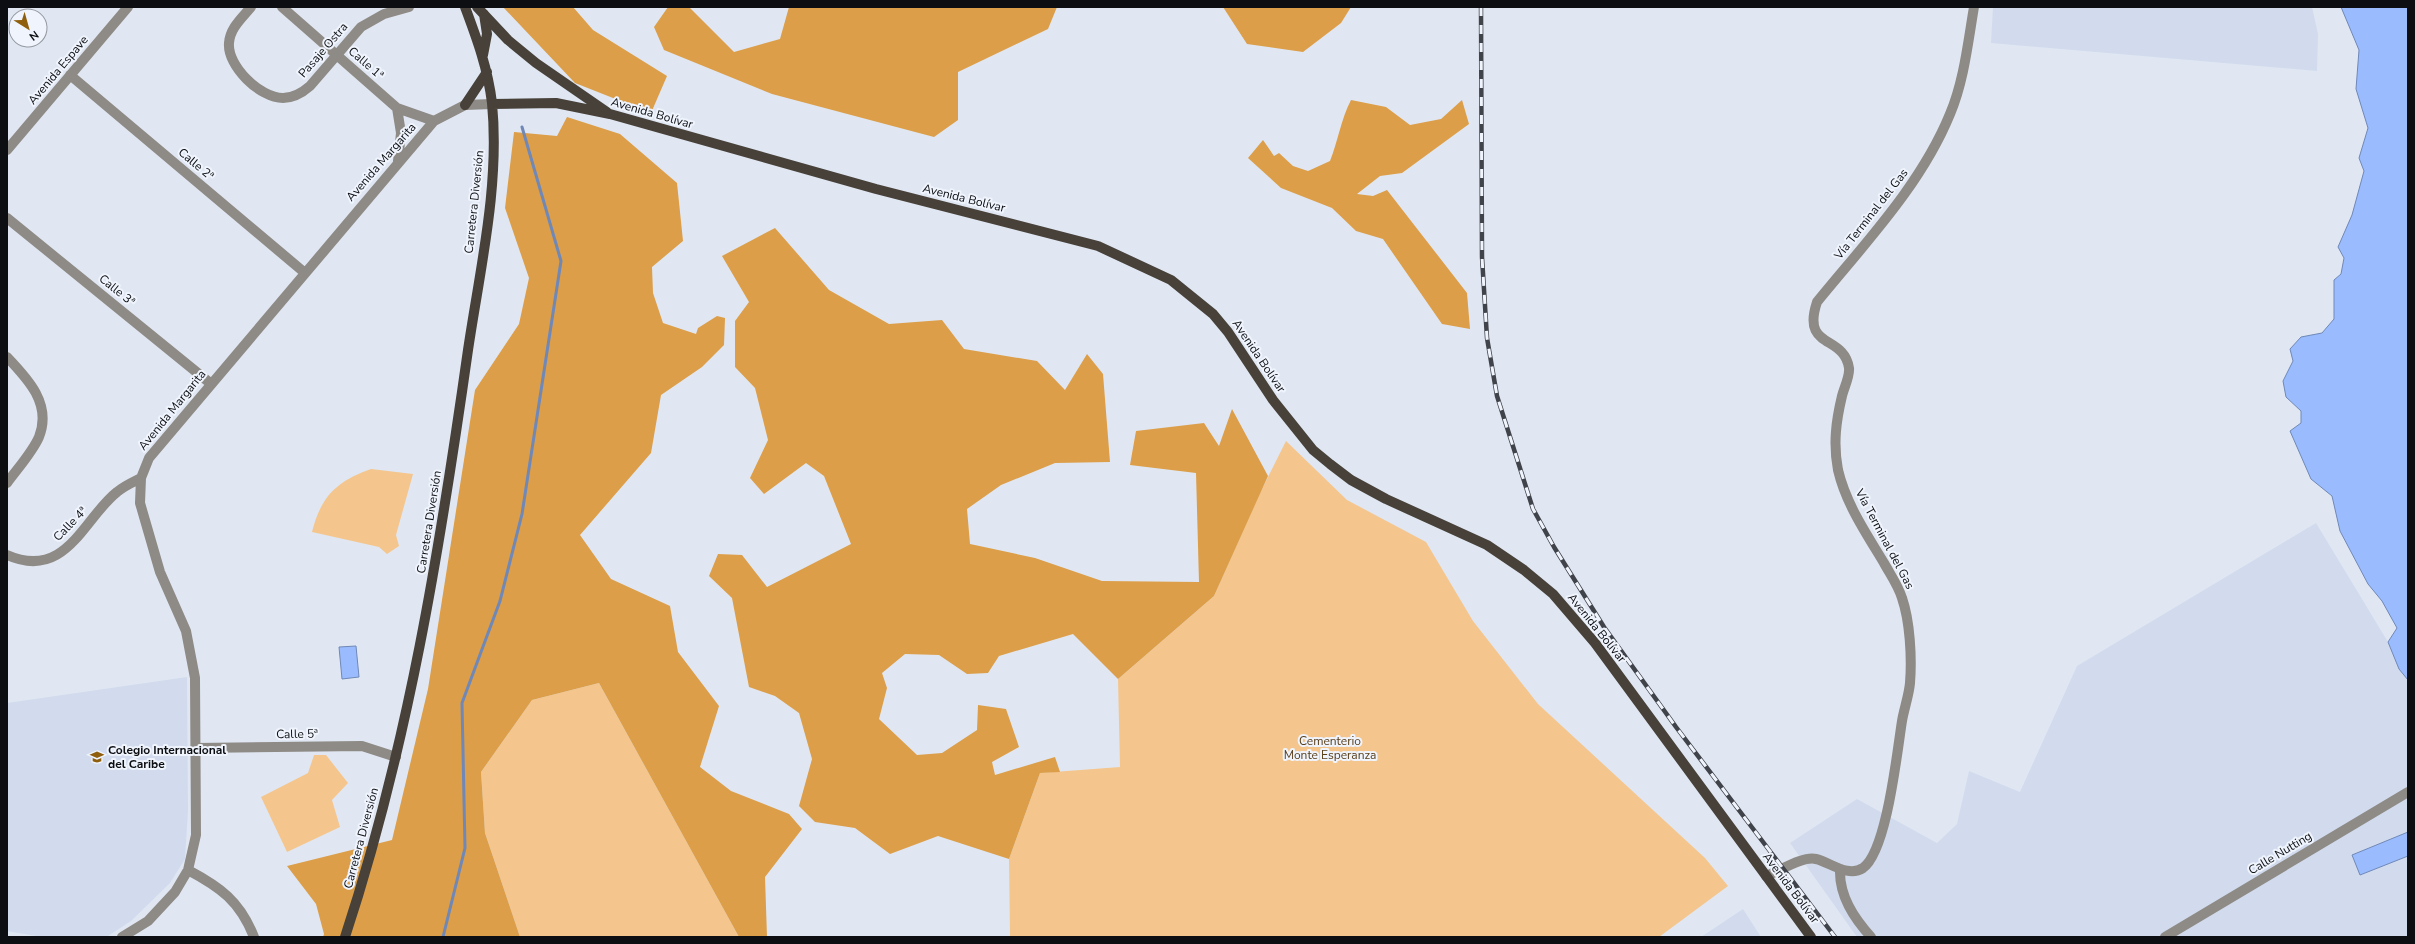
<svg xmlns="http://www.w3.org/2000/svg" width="2415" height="944" font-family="'Nunito Sans',sans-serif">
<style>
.built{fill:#d1dbed}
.green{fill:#f4c68e}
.forest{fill:#dc9e48}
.water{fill:#9abcfe;stroke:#6f88b7}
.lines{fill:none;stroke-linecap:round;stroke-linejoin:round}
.stream{stroke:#6f88b7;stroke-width:3}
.minor{stroke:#8e8a86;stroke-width:10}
.major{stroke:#47413a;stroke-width:10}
.rail-casing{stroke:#404349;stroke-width:4.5}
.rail{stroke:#eff4fd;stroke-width:3;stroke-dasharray:9;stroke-linecap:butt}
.labels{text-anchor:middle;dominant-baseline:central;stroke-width:4;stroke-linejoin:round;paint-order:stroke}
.street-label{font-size:12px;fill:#0c0e12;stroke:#eff4fd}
.park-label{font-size:12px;fill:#573d19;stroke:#eff4fd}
.poi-label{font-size:12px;font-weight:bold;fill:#0c0e12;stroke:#eff4fd;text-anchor:start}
</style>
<rect width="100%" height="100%" fill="#e0e7f2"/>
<path class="built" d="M1993,7H2312L2318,34L2317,71L1991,43Z
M2316,523L2388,642L2399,669L2408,680V832L2352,855L2360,875L2408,856V937H1857L1790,843L1857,799L1937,843L1957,824L1969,771L2020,792L2077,666Z
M187,677L188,811L185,859L170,883L131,921L108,936L42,937L7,931V703Z
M1743,909L1761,937H1701Z"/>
<path class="green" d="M1286,441L1347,500L1426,542L1473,621L1538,704L1705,858L1728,886L1659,937H1010L1009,859L1040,773L1120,767L1118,679L1214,596L1259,495Z
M371,469L413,474L396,535L399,546L387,554L379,547L312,532C321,496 337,481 371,469Z
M599,683L739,937H520L485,833L481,772L532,700Z
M314,755H326L348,783L332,800L340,827L287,852L261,797L308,773Z"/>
<path class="forest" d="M503,7H573L593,30L667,76L651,113L575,83Z
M668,7H689L734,52L780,39L789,7H1057L1048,29L958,72V120L934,137L772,94L664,50L654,27Z
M1223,7H1351L1341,23L1303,52L1247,44Z
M1351,100L1386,107L1410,125L1441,119L1462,100L1469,124L1402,173L1380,176L1357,194L1373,196L1387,190L1467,293L1470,329L1442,324L1383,239L1356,231L1332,208L1281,188L1248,158L1263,140L1274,156L1279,153L1293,166L1308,171L1330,161C1338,141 1341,119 1351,100Z
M567,117L620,134L677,183L683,241L652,267L653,293L663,323L696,334L698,328L717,316L725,318L724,345L702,367L661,395L651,453L580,535L611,579L670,606L678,652L719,706L700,767L731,791L789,814L802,829L765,877L767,937H739L599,683L532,700L481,772L485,833L520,937H323L324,934L316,904L287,866L392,840L428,689L475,390L519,324L529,278L505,208L514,132L557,136Z
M775,228L829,290L889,324L942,320L964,349L1037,361L1065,390L1087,354L1103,374L1110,462L1055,463L1001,485L967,509L970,544L1035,558L1102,581L1199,582L1196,473L1130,465L1136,431L1204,423L1219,446L1232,409L1268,476L1214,596L1118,679L1073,634L999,656L988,673L967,674L939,655L905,654L882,673L887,688L879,719L917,755L942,753L977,730L978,705L1006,709L1019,747L992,762L995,775L1055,757L1060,772L1040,773L1009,859L938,836L890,854L855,828L815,822L799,806L812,759L799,713L775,696L749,687L732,598L709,576L718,554L742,555L767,587L851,544L824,476L806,463L764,494L750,478L768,440L755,388L735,367V321L749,302L722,256Z"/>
<path class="water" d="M2341,7H2408V680L2399,669L2388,642L2397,628L2382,601L2368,584L2340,531L2332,496L2311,479L2290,431L2301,423V411L2286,397L2283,381L2293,361L2290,349L2301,337L2322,333L2334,319V280L2341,274L2344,258L2338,247L2352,215L2364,171L2359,158L2368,128L2356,89L2359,50Z
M356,646L359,677L342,679L339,647Z
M2408,832V856L2360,875L2352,855Z"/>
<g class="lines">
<path class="stream" d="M443,937L465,848L462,703L500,601L522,514L561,261L522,127"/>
<path class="minor" d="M251,7C242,18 230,28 229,43C227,66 260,98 283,98C294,98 302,93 310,86L361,27L384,14L409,7
M282,7L397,108L434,121
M70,75L305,273
M397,108L401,133L398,161
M7,150L128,7
M7,218L210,383
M7,357C28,379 52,404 39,437C32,453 17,469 7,483
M7,555C66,581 83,519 117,492C124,486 133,482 141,478
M196,748L362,746L396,757
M1840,869C1839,896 1854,918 1871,937
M188,870C220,887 240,901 254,937
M1766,876C1780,871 1802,856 1816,859C1830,862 1848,878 1863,868C1887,851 1897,752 1902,721C1904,709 1909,695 1910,683C1912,658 1910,621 1902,598C1898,585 1890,574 1884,563C1866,533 1846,504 1838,470C1833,444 1836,421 1842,396C1844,388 1850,376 1849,368C1844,334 1801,350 1817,302C1865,243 1921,185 1950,114C1964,81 1968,42 1974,7
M122,937L148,921L175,892L188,870L196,835L195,678L186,631L160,572L140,503L141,478L149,458L434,121L465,105L492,104
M2165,937L2408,792"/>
<path class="major" d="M477,7L508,40L536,63L607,112
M483,55L487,34L484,14
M492,104L556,103L610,114L876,189L1098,246L1171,280L1213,314L1228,332L1273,400L1313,450L1330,464L1351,480L1386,499L1487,545L1524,570L1553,594L1595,643L1811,937
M465,105L487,72
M345,937C408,746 440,548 468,350C480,269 500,185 492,103C488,69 477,39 465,7"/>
<g class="rail-casing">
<path id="rail" d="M1481,7L1482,257L1487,338L1497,396L1533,509L1554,547L1604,627L1676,727L1835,937"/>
</g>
<use href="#rail" class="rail"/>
</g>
<defs>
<g id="school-bare" transform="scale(1.08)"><path d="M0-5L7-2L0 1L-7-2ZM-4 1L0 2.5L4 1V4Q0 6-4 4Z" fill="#905f0d" stroke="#eff4fd" stroke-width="2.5" paint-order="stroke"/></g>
</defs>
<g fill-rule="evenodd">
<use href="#school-bare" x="97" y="757"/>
</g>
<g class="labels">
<g class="street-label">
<text transform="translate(323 50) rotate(-49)">Pasaje Ostra</text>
<text transform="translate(366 63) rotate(41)">Calle 1ª</text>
<text transform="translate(58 70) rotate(-50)">Avenida Espave</text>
<text transform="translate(652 113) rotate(16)">Avenida Bolívar</text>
<text transform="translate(381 162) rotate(-49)">Avenida Margarita</text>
<text transform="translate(196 164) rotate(40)">Calle 2ª</text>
<text transform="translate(964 198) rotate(14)">Avenida Bolívar</text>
<text transform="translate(474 202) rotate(-84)">Carretera Diversión</text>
<text transform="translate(1871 214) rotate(-52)">Vía Terminal del Gas</text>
<text transform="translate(117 290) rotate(39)">Calle 3ª</text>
<text transform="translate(1259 356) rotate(56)">Avenida Bolívar</text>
<text transform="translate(172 410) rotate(-51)">Avenida Margarita</text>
<text transform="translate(429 522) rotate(-81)">Carretera Diversión</text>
<text transform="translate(70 524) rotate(-46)">Calle 4ª</text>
<text transform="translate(1885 539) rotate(62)">Vía Terminal del Gas</text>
<text transform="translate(1597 628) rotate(51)">Avenida Bolívar</text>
<text transform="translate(297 734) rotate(-1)">Calle 5ª</text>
<text transform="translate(361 838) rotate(-75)">Carretera Diversión</text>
<text transform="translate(2280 853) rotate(-31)">Calle Nutting</text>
<text transform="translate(1791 888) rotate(53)">Avenida Bolívar</text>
</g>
<g class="park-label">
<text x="1330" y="741">Cementerio<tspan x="1330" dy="14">Monte Esperanza</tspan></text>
</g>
<g class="poi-label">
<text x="108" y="750">Colegio Internacional<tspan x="108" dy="14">del Caribe</tspan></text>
</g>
</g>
<rect width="2415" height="944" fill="none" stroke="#0c0e12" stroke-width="16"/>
<g transform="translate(28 28) rotate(143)"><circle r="19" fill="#eff4fd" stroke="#94989f"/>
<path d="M0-3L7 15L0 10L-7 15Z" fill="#905f0d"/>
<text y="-6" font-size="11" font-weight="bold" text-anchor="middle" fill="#0c0e12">N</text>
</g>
</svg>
